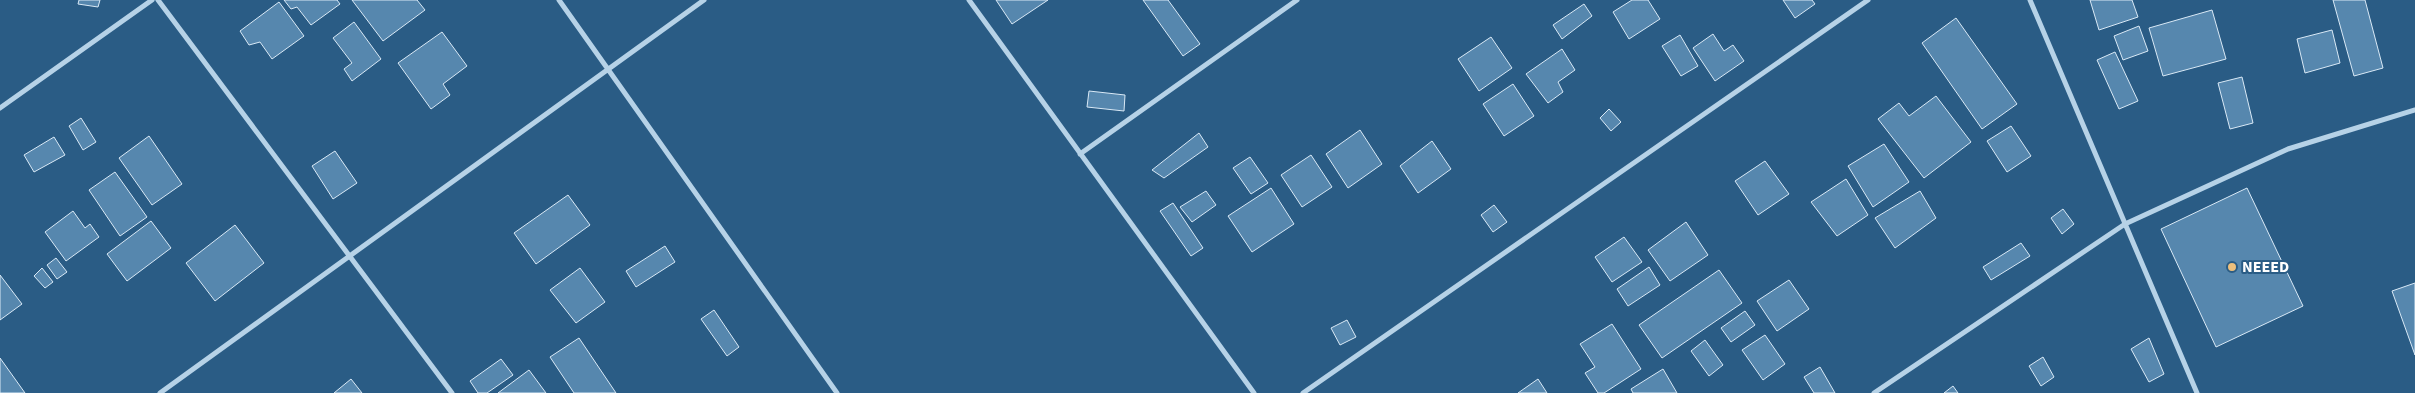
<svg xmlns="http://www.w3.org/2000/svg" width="2415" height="393" font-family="'Source Sans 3',sans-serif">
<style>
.building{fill:#5687ae;stroke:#d9e9f6}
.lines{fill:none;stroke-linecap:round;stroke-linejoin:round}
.street{stroke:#b6d2e7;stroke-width:5}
.poi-dot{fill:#edc07d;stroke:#2a5c85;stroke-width:2}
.labels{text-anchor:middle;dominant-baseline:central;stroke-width:4;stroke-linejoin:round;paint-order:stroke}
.poi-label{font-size:16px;font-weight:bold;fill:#fff;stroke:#2a5c85;text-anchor:start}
</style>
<rect width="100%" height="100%" fill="#2a5c85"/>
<path class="building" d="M79,0H100L98,7L78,4Z
M284,0H337L340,4L311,25L297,7L291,9Z
M352,0H417L425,10L383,41Z
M996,0H1048L1012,24Z
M1143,0H1168L1200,44L1183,56Z
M1632,0H1648L1660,19L1629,39L1613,12Z
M1783,0H1812L1815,4L1795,18Z
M2090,0H2132L2138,17L2099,30Z
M2333,0H2365L2383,68L2354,76Z
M279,2L304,36L272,59L260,42L249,45L240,31Z
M1584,4L1592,16L1562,39L1553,25Z
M2212,10L2226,59L2163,76L2149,28Z
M1956,18L2017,104L1982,129L1922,43Z
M354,22L381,59L352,81L344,69L352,63L333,38Z
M2139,26L2148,51L2123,60L2114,36Z
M2332,30L2340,63L2305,73L2297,39Z
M442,32L467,66L443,84L450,95L431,109L398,63Z
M1713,34L1724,51L1733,45L1744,61L1715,81L1693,48Z
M1680,35L1698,66L1681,76L1662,46Z
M1491,37L1512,68L1479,91L1458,59Z
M1562,49L1575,70L1558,82L1563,92L1548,103L1526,74Z
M2115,52L2138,101L2119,109L2097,60Z
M2242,77L2253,123L2230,129L2218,83Z
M1513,84L1534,116L1504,136L1483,104Z
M1089,91L1125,95L1124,111L1087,107Z
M1936,96L1971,142L1924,178L1878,119L1899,103L1909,116Z
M1609,109L1621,122L1611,131L1600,118Z
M81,118L96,142L83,150L69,126Z
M2011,126L2031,156L2007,172L1987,141Z
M1360,130L1382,164L1348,188L1326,154Z
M1199,133L1208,147L1164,178L1152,170Z
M149,136L182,184L152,205L119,158Z
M54,137L65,155L34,172L24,155Z
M1432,141L1451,169L1418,193L1400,166Z
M1884,144L1909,182L1873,207L1848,166Z
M335,151L357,183L333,199L312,166Z
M1311,155L1332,187L1302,207L1281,175Z
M1250,157L1268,183L1251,194L1233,168Z
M1765,161L1789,194L1758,215L1735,181Z
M115,172L147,217L120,236L89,190Z
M1846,179L1868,215L1837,236L1811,202Z
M1271,188L1294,224L1252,252L1228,216Z
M2247,188L2303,306L2216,347L2161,229Z
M1206,191L1216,205L1192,222L1180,207Z
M1920,191L1936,218L1895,248L1875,218Z
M568,195L590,225L536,264L514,233Z
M1173,203L1203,248L1191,256L1160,211Z
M1494,205L1507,222L1493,232L1481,215Z
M2063,209L2074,224L2062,234L2051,218Z
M73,211L85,228L90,224L99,237L66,261L45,232Z
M151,221L171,248L127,281L107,254Z
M1686,222L1708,255L1670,281L1648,250Z
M235,225L264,263L215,301L186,263Z
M1624,237L1642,262L1612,282L1595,257Z
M2021,243L2030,256L1991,280L1983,267Z
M665,246L675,262L636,287L626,271Z
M56,258L67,272L57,279L47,265Z
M1649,267L1660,285L1628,306L1617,289Z
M42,268L53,282L45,288L34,276Z
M580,268L605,302L576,323L550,290Z
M1719,270L1742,303L1662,358L1639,325Z
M0,275L22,304L0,320Z
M1789,280L1809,309L1777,331L1757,301Z
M2415,283V355L2392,291Z
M714,310L739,347L727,356L701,319Z
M1745,311L1755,325L1731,342L1721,328Z
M1347,320L1356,337L1340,345L1331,328Z
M1612,324L1641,369L1604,393H1598L1585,373L1595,367L1580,344Z
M1765,335L1785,364L1763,380L1742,350Z
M579,338L616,393H574L550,357Z
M2149,338L2164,374L2149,382L2131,349Z
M1705,340L1723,365L1709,376L1691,351Z
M2043,357L2054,377L2041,386L2029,366Z
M0,358L25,393H0Z
M501,359L513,375L487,393H478L470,381Z
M1820,367L1835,393H1814L1804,377Z
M1663,369L1677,393H1633L1631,389Z
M529,370L546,393H498Z
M351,379L362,393H334Z
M1538,379L1547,393H1518Z
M1953,386L1958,393H1944Z"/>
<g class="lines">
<path class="street" d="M158,0L452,393
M559,0L837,393
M969,0L1254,393
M2030,0L2197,393
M0,108L152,0
M1080,154L1297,0
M160,393L704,0
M1303,393L1868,0
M1874,393L2125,224L2288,149L2415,110"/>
</g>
<circle class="poi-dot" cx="2232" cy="267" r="5"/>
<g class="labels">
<g class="poi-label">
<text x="2242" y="267">NEEED</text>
</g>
</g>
</svg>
